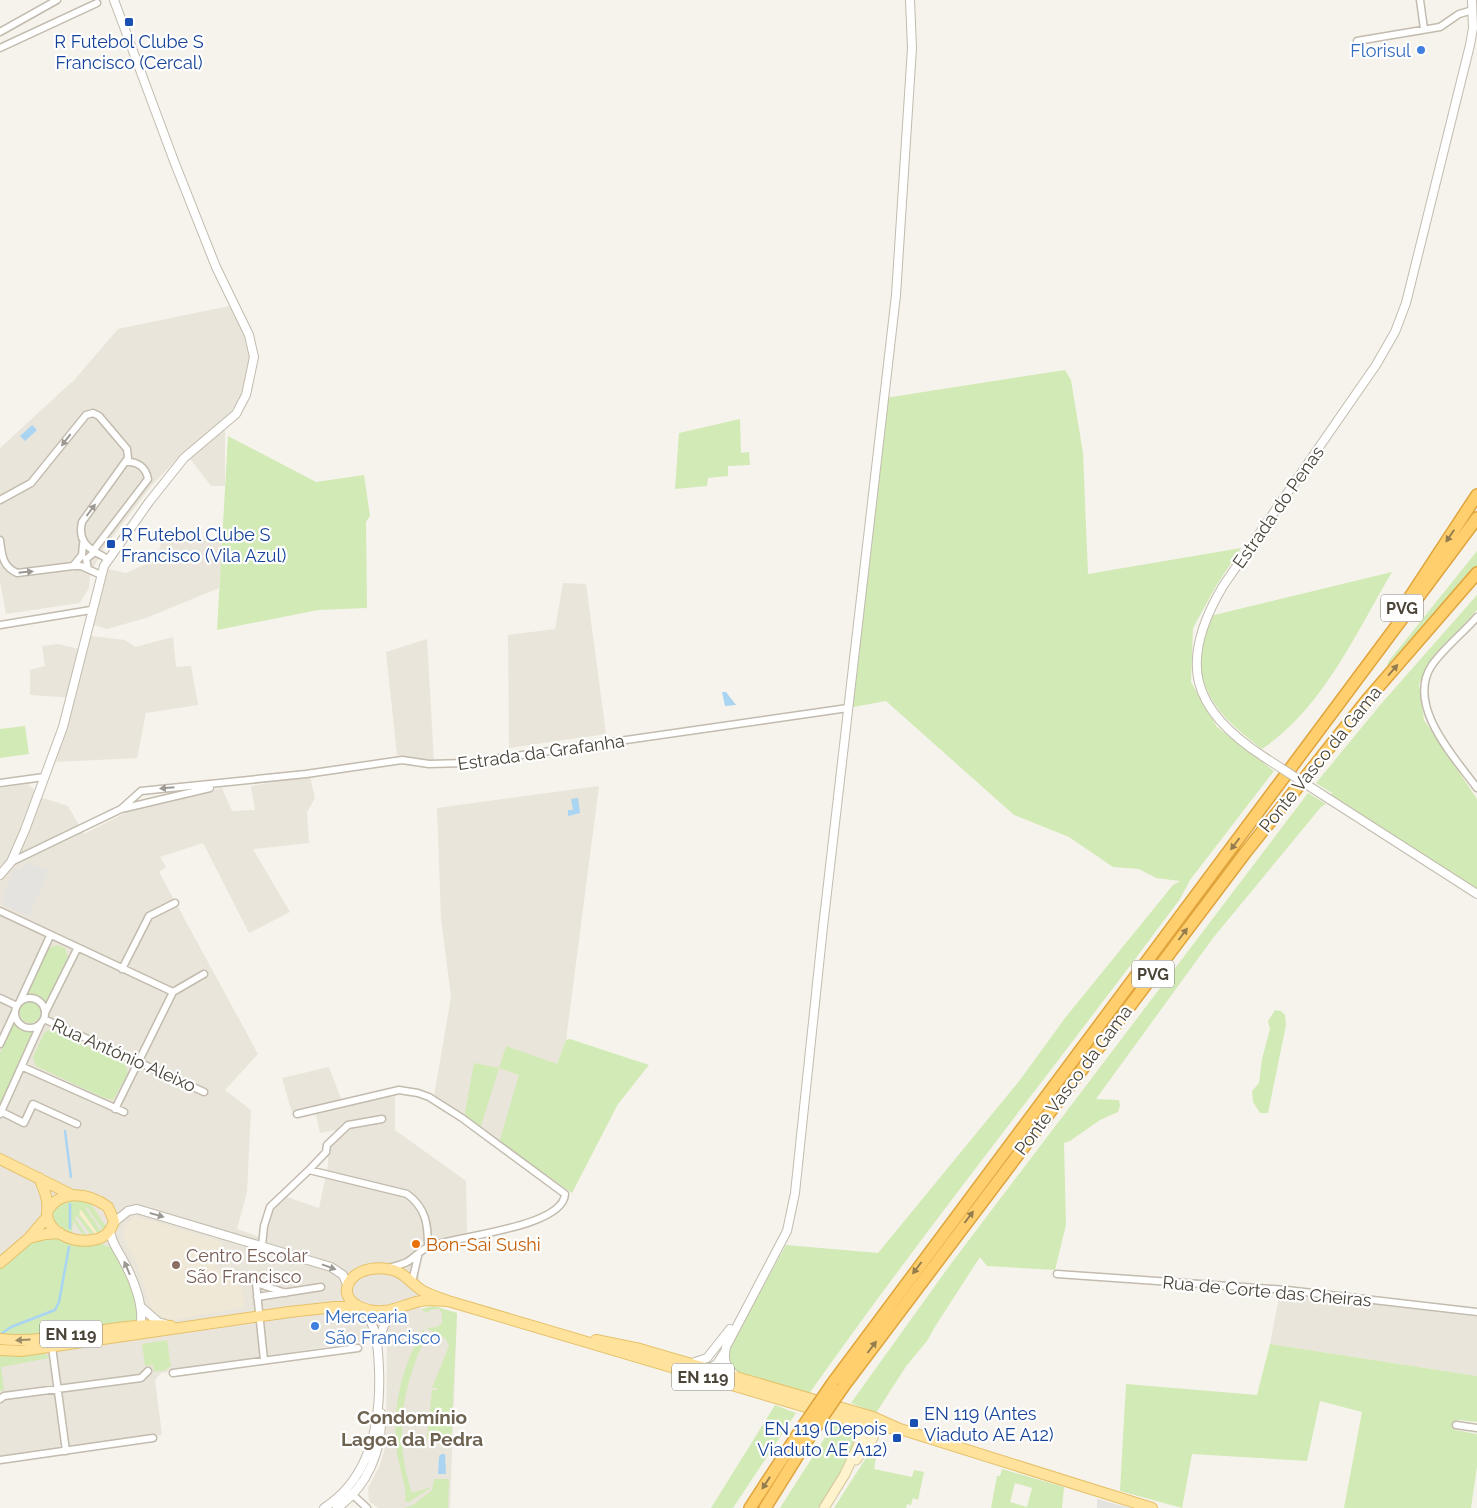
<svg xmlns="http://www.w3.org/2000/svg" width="1477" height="1508" font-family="Raleway,sans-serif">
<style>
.residential{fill:#eae5da}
.education{fill:#efe8d6}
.green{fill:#d2eab5;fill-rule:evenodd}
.sand{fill:#f9efc9}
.parking{fill:#e5e3e0}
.water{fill:#a9d4f2}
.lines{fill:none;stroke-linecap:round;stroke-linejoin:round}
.stream{stroke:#a9d4f2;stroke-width:2.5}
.minor-casing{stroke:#c2bbae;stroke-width:9}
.tertiary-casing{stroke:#c2bbae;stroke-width:10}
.secondary-casing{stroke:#d6c79b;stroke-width:11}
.primary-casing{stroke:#e6c16a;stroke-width:12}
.motorway-casing{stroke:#e0a43c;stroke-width:14}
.minor{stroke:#fff;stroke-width:6}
.tertiary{stroke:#fff;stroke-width:8}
.secondary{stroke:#fff3cd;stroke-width:9}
.primary{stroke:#ffe39c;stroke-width:10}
.motorway{stroke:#ffcf6e;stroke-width:11}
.tertiary-bridge-casing{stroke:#c2bbae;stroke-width:10;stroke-linecap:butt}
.motorway-bridge-casing{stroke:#e0a43c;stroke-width:14;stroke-linecap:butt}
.tertiary-bridge{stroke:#fff;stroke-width:8}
.motorway-bridge{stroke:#ffcf6e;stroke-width:11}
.oneway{fill:#9c9892}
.oneway2{fill:#937c4e}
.oneway3{fill:#9c8c66}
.transit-dot{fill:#1a4fb4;stroke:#fff;stroke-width:2}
.shop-dot{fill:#3f7fe0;stroke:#fff;stroke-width:2}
.food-dot{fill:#e8710a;stroke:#fff;stroke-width:2}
.education-dot{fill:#8d6e63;stroke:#fff;stroke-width:2}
.labels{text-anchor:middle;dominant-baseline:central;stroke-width:4.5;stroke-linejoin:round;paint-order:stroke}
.shield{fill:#fff;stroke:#817c74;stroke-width:1}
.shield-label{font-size:16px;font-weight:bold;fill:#4b4439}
.transit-label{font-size:18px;fill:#164399;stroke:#fff;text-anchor:start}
.shop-label{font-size:18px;fill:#366cbe;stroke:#fff;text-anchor:end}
.street-label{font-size:18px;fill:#4b4439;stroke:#fff}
.food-label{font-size:18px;fill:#c56008;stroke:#fff;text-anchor:start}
.education-label{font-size:18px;fill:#785e54;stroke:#fff;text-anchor:start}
.neighbourhood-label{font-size:19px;font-weight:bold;fill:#6e6250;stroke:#fff}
</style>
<rect width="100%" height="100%" fill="#f6f3ec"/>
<path class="residential" d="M229,306L243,329L249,351V370L241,395L225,422V486H211L192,461L182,454L151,486L102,551L90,575L89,588L80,603L6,614L0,581V448L75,379L118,329Z
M163,535L223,539L219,588L146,618L107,629L94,625L108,569L126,573L157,559Z
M563,583L586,584L606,734L509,748L508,635L555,629Z
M91,636L125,640L135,647L173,637L176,667L191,666L198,705L146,713L137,758L56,762L73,698L30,695V670L45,666L42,646L58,644L87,651Z
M427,639L434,762L397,755L386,652Z
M310,776L315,798L307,812L309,843L253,849L290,912L249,933L203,843L160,857L166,867L159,872L258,1054L225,1090L251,1110L247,1192L237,1229L260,1237L267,1230L273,1207L284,1196L319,1208L328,1165V1147L342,1129L320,1133L315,1110L292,1113L282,1078L329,1067L343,1104L395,1094V1130L466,1181L467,1233L440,1240L418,1242L420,1309L436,1307L457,1314L450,1508H378L369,1501L368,1488L380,1465L386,1444L387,1337L161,1373L155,1380L162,1435L0,1458V1392L2,1389L0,1362V788L28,784L43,798L68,806L84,834L127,812L222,788L232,811L255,810L251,786Z
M599,786L566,1040L522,1159L434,1096L451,997L441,918L437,808Z
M1280,1292L1477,1317V1376L1270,1344Z"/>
<path class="education" d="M135,1216L222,1242L214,1268L240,1276L245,1307L173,1320L163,1317L155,1312L151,1308L136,1262L124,1238L123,1228Z"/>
<path class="green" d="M1065,370L1071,380L1083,453L1088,574L1241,548L1216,586L1193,628L1191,682L1217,727L1274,771L1190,880L1180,899C1056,1066 926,1228 806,1398L738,1378L728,1361L729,1348L786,1245L878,1253L1020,1080L1065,1018L1173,885L1180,881L1156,878L1139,869L1113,867L1069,837L1014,815L886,701L848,708L885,398Z
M740,419L741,453L749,452L750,465L728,466V476L708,478L707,486L675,489L679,433Z
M228,436L316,482L364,475L370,516L366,522L367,608L318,610L217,630Z
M1477,551V567L1387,668L1388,662Z
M1392,572C1356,633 1323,708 1262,749C1213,712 1185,680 1210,616Z
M1477,595V610L1435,656L1419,684L1424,720L1477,799V891L1329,799L1332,793L1316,783L1381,704Z
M25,726L29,754L0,758V729Z
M1308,793L1326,804L1321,807L1213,938L1096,1099L1119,1100L1120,1106L1118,1112L1100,1120L1070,1141L1064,1143L1066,1225L1055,1270L987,1266L980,1257L936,1325L927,1341L907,1365L876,1413L851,1403L950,1265Z
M58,945L65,948L68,957L46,1004L38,996L27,994L48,948Z
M19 1012a11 11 0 1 1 22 0a11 11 0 1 1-22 0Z
M1275,1010L1281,1011L1285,1015L1286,1025L1268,1113H1260L1253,1102L1252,1091L1259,1083L1262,1059L1270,1029L1268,1021Z
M14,1023L24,1030L33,1031L0,1104V1053Z
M50,1029L125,1063L128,1073L113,1100L104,1098L36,1066L33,1057L44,1033Z
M570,1039L649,1065L618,1104L572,1193L499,1143L519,1075L499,1068L480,1129L464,1118L474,1063L499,1068L506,1046L557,1064L566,1040Z
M74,1199L90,1202L106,1227L103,1230L87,1207L86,1209L101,1231L97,1233L82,1211L79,1214L94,1233L90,1234L77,1216L75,1218L86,1235L82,1234L73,1220L72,1233C60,1229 47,1221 54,1206Z
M47,1236L100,1243L113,1249L120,1256L134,1291L138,1321L18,1338L0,1336V1269L29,1244Z
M434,1306L457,1313L451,1445H440V1439L427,1438L432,1390H437V1388H432L449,1346L446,1339L426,1328L437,1327L442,1323V1314L439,1309L430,1310L427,1313L421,1309Z
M423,1330L428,1333C402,1383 393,1439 412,1493L432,1487L409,1502L405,1501C408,1489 398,1465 397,1452C391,1410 402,1366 423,1330Z
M167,1340L171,1367H167V1370L154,1372L153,1365L145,1366L142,1344Z
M1270,1344L1477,1376V1422L1457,1420L1455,1430L1477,1434V1466L1471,1508H1344L1362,1412L1320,1401L1307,1461L1192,1454L1182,1508L1120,1491L1126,1384L1257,1395Z
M44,1352L49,1358L1,1367L4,1390L0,1391V1353Z
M775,1405L796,1413L733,1508H711Z
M835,1422L855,1432C860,1454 830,1489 818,1508H780Z
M873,1447H878L874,1469L912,1477L914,1470L924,1472L918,1500L913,1498L911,1505L907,1504L906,1508H834Z
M1002,1469L1064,1487L1062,1508H991L997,1476H1000ZM1015,1483L1032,1488L1027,1507L1010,1502Z
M434,1479H449L448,1508H404L413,1505L432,1490Z"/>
<path class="sand" d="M81,1210L97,1233H94L79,1213Z"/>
<path class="parking" d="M27,863L49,870L29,916L3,905L5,901L1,899L15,868L20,870Z
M1097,1499L1127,1507L1131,1508H1097Z"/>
<path class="water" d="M32,425L37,430L25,441L20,436Z
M722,692H726L736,705L725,706Z
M578,798L580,813L568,816V810H573L571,799Z
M441,1454H445L446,1474H438L439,1457Z"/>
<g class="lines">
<path class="stream" d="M65,1131L71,1177
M70,1204V1228
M1,1334L11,1327L55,1310L59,1302L69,1247"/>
<g class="minor-casing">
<path id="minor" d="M1420,0L1424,29
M0,32L57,0
M1357,41L1440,27L1459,14L1473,10
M0,48L97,3
M0,500L31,483L86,415L93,413L99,416L127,449L128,458L82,522C77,544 91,550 108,559
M0,540C2,555 2,566 17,573L73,566H81L101,575
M93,551L148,479C146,468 138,461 126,462
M73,566L82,555L83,544
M88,569L86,559L95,552
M1477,617C1463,633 1444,648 1432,665C1405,705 1455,758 1477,788
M0,625L91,610
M0,783L44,777
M121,809L141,791L306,774L402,760L429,764L466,763L848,708
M11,862L121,809L210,788
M0,911L173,992
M122,969L149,916L175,903
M0,998L17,1006
M15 1013a15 15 0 1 1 30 0a15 15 0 1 1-30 0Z
M20,1001L50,936
M45,1013L77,949
M44,1019L204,1092
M0,1044L15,1012
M23,1067L124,1112
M115,1109L173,992L204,974
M2,1112L24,1123L33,1104L77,1124
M0,1114L41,1023
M297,1114L399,1090L418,1093L429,1097L462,1118L565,1194C563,1228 455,1236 428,1247C421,1250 414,1258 407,1262C401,1265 394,1266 389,1268
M309,1170L407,1194C426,1208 428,1224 428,1247
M262,1246L264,1226L270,1207L309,1170L326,1152L327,1145L348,1125L382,1119
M1057,1274L1287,1290L1477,1312
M412,1282L418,1256
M257,1297L321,1287
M52,1347L66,1451
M264,1360L256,1283L286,1293
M173,1373L358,1348
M0,1399L4,1396L141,1378L148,1371
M1456,1425L1477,1428
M0,1460L153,1438
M349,1494L353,1495L367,1508"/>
</g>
<g class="tertiary-casing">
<path id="tertiary" d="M1264,757C1190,709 1178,662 1223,586L1376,365L1395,332L1406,303L1470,45L1473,28L1472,0
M1329,799L1477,894
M0,875L11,862L25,830L63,727L104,566L149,502L184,458L236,414L246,395L254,357L249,335L216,267L174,161L114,0
M113,1223L128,1211L137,1209L331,1267L343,1275L347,1284
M110,1230C111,1243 119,1251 124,1262C134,1280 145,1308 140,1329
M141,1307L158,1322L165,1324
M379,1342L384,1325L398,1309
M692,1363L707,1358L730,1329
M706,1370L717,1364L724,1353
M736,1376C726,1368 723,1360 726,1347L787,1231L795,1193L823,927L896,295L912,48L910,0
M324,1508C371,1478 381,1421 379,1369C378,1346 377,1327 363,1308
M337,1508C367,1487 383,1450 381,1413"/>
</g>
<g class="secondary-casing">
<path id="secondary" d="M845,1419L857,1429L859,1442
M856,1460L873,1438L874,1424
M824,1508L845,1474L864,1433L874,1426"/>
</g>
<g class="primary-casing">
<path id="primary" d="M0,1159L72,1195
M39,1178C42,1185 46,1193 47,1201C48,1207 46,1214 48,1220C54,1236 77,1243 92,1240C103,1239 111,1232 114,1221L108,1207C89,1193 60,1188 47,1212
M29,1238L46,1234L60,1233
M0,1263L29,1238L47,1217
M448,1301C435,1300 422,1299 410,1304C396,1308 385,1314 369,1310C329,1301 348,1262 388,1269C404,1271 410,1283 423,1291C431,1295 440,1298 448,1301L840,1417L874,1426L900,1429
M0,1339C57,1345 113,1321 171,1326
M596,1340L640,1349L873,1417L900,1429L1152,1508
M0,1350L21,1351L289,1312L335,1307H359"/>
</g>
<g class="motorway-casing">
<path id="motorway" d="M1410,597L1477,495
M832,1384L1477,518
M843,1387L1245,853L1367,700L1477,573
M750,1508L802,1428
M765,1508L813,1431"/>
</g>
<use href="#minor" class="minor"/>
<use href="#tertiary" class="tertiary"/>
<use href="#secondary" class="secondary"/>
<use href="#primary" class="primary"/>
<use href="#motorway" class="motorway"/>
<g class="tertiary-bridge-casing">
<path id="tertiary-bridge" d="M1264,757L1329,799"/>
</g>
<g class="motorway-bridge-casing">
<path id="motorway-bridge" d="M802,1428L832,1384
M813,1431L843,1387"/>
</g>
<use href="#tertiary-bridge" class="tertiary-bridge"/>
<use href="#motorway-bridge" class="motorway-bridge"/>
</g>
<defs><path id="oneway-solid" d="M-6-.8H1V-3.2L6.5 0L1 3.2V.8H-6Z" transform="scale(1.25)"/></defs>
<g class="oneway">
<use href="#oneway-solid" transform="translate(66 440) rotate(128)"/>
<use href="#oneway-solid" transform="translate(91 510) rotate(-53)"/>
<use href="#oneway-solid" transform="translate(26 572) rotate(-6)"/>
<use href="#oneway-solid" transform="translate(167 788) rotate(175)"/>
<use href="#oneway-solid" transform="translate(157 1215) rotate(16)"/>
<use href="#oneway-solid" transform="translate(329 1267) rotate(20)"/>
<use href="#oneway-solid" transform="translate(127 1268) rotate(-113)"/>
</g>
<g class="oneway2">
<use href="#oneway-solid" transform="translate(1450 536) rotate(124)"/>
<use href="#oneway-solid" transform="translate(1393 670) rotate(-49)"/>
<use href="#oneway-solid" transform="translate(1235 844) rotate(127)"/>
<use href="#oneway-solid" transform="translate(1183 934) rotate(-53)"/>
<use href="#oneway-solid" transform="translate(969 1217) rotate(-53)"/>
<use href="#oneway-solid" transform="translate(917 1268) rotate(127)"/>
<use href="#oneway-solid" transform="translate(872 1347) rotate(-53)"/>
<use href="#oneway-solid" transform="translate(766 1483) rotate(123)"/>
</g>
<use class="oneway3" href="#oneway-solid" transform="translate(23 1340) rotate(176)"/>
<g class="transit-dot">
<rect x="124" y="17" width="10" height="10" rx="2.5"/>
<rect x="106" y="539" width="10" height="10" rx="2.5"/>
<rect x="909" y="1418" width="10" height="10" rx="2.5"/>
<rect x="892" y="1433" width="10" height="10" rx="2.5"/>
</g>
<g class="shop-dot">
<circle cx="1421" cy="50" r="5"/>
<circle cx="315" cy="1326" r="5"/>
</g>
<circle class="food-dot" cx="416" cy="1244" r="5"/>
<circle class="education-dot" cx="176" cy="1265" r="5"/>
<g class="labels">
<g class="shield">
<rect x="1381" y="594.5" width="42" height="27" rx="4"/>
<rect x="1132" y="960.5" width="42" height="27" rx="4"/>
<rect x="40" y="1320.5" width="62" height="27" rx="4"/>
<rect x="672" y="1363.5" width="62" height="27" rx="4"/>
</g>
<g class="shield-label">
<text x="1402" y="608">PVG</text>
<text x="1153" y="974">PVG</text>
<text x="71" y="1334">EN 119</text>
<text x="703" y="1377">EN 119</text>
</g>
<g class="transit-label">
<text x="129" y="41" text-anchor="middle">R Futebol Clube S<tspan x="129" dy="21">Francisco (Cercal)</tspan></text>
<text x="121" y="534">R Futebol Clube S<tspan x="121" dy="21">Francisco (Vila Azul)</tspan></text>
<text x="924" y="1413">EN 119 (Antes<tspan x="924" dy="21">Viaduto AE A12)</tspan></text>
<text x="887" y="1428" text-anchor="end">EN 119 (Depois<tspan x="887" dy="21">Viaduto AE A12)</tspan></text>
</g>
<g class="shop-label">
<text x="1411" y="50">Florisul</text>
<text x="325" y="1316" text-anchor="start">Mercearia<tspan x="325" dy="21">São Francisco</tspan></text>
</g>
<g class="street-label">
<text transform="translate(1278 507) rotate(-55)">Estrada do Penas</text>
<text transform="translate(541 752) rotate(-8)">Estrada da Grafanha</text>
<text transform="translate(1320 759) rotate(-51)">Ponte Vasco da Gama</text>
<text transform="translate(124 1055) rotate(24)">Rua António Aleixo</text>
<text transform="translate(1073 1080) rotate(-53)">Ponte Vasco da Gama</text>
<text transform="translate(1267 1291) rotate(5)">Rua de Corte das Cheiras</text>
</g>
<g class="food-label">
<text x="426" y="1244">Bon-Sai Sushi</text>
</g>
<g class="education-label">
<text x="186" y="1255">Centro Escolar<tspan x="186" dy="21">São Francisco</tspan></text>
</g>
<g class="neighbourhood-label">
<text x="412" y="1417">Condomínio<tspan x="412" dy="22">Lagoa da Pedra</tspan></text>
</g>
</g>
</svg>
